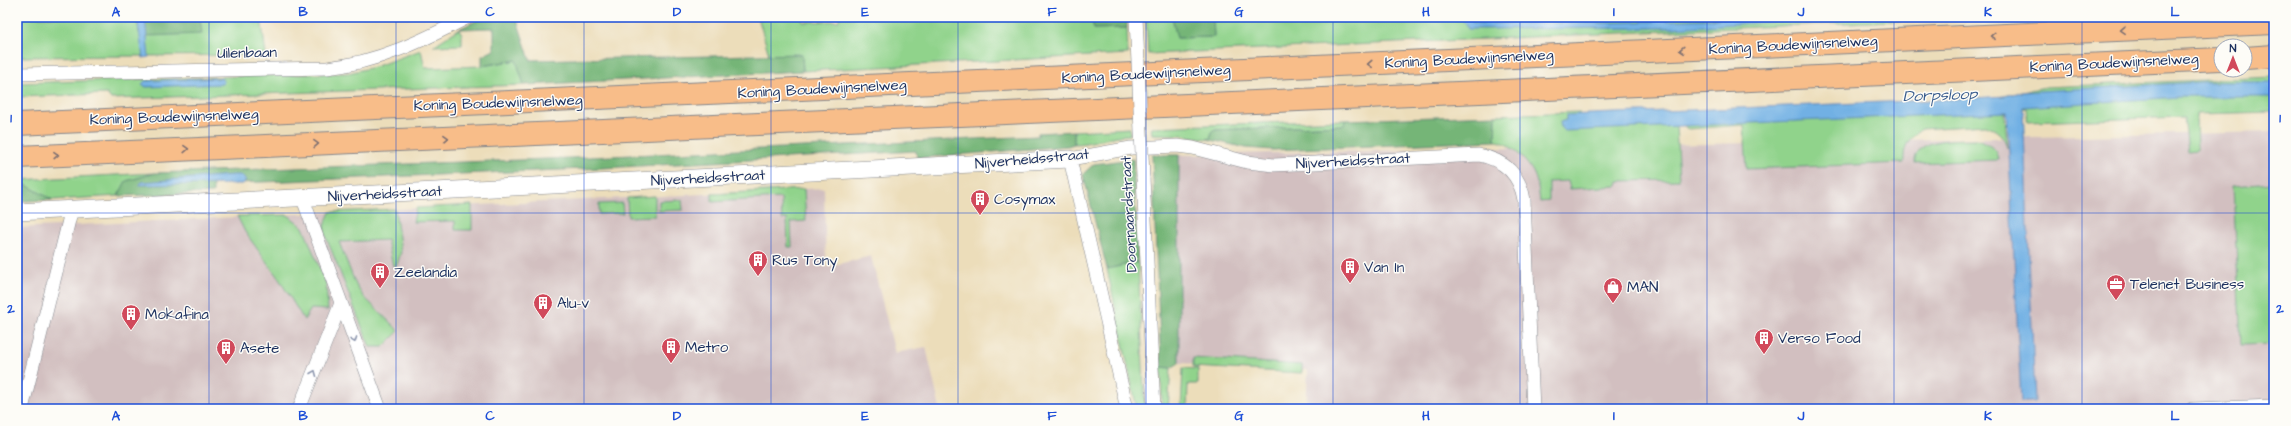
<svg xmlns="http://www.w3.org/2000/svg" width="2291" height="426" font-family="'Architects Daughter',sans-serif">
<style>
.industrial{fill:#d2bfc0}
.green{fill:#90d38b;stroke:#568174}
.forest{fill:#74b577;stroke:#48726a}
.water{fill:#71b0e4;stroke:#4670a1}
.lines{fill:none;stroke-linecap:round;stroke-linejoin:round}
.minor-casing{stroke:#84868c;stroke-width:14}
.tertiary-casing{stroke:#84868c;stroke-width:18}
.motorway-casing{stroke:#84868c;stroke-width:24}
.minor{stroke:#fff;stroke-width:13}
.tertiary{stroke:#fff;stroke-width:17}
.motorway{stroke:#f8bd89;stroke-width:22}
.minor-bridge-casing{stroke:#84868c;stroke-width:14;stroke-linecap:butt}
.minor-bridge{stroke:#fff;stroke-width:13}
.oneway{stroke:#7e6f71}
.oneway2{stroke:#8d97ae}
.grid{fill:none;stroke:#1d4ed8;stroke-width:1;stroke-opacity:0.55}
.labels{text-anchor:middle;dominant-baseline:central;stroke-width:3;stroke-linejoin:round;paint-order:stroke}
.street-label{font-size:15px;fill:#1b2f5e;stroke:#fdfcf7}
.poi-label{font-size:15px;fill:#1b2f5e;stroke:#fdfcf7;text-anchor:start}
.water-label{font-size:16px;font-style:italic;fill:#395c8d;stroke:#fdfcf7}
.neatline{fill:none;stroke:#1d4ed8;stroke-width:1.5}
.grid-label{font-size:13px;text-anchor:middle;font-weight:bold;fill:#1d4ed8}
</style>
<rect width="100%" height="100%" fill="#fdfcf7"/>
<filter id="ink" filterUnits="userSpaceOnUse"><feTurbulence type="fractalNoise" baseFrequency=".025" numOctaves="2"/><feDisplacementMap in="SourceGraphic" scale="8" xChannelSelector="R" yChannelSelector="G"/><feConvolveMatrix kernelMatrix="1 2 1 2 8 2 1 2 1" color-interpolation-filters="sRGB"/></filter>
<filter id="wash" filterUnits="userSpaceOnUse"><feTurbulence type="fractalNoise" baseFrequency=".012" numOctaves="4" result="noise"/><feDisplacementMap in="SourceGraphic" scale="16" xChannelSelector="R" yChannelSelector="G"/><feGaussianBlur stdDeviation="0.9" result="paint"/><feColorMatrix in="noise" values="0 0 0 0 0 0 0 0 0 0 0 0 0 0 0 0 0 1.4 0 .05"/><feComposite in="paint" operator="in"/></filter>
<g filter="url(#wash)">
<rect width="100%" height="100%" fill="#ecddba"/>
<path class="industrial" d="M2274,132V409H1306L1308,370L1179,363V155Z
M824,188L826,267L871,256L895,353L926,347L940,409H17V228Z"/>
<path class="green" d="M17,17H261L266,55L17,57Z
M758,17H802L803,22L839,21V17H924L925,19L1091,17L1094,29L1127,28L1128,54L803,71L802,55H769Z
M1146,17H1172L1177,38L1214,37L1213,19L1206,17H1983L1148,54Z
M459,29L462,34V45L433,46Z
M421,50L425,68L482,66L517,60L524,85L111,99L107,94L17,97V83L348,73L374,67Z
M2274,77V112L2196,114L2197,150L2188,151L2184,117L2027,122L2026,108L2005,113L2007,148C2005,136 1996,129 1985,125L1921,129C1908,138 1903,147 1904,163L1747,169L1744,125L1687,129L1683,124L1676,125L1679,180L1618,181L1617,186L1570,189L1568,181L1549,182V201L1540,202C1539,193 1538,183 1534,174C1529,163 1508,140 1495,141L1496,115L1579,112L1580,116L1990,99L2045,87Z
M1345,120V125L1213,130L1210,138L1207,139L1182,135L1152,134L1151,127Z
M1130,128V135C1111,135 1093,144 1074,144V131Z
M1977,139C1987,143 1997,148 1998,160L1915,163C1913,136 1961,140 1977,139Z
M155,173L127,181L118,196L53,200L17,180Z
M2273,183L2274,344L2241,345L2233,186Z
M804,189L806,221L791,222L792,247H788L787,219H782L781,198L712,202V194Z
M655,196V216L628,217L627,198Z
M682,200L683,210L659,211V201Z
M622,203L623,213L599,214V204Z
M472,205V230H455V221L413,222L416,208Z
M395,209L401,252L397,265L393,266L387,240L339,242L356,285L363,296L399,331L383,347H370L326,237L324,226L330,212Z
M288,215L303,227L326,283L328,310L311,309L304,320L279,279L245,232L237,216Z
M1138,262L1145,409H1137L1107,269Z
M1193,358L1302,365V373L1193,367Z
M1161,367L1171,368L1168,409H1162Z
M1183,368L1198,369V384H1188L1187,409H1181Z"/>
<path class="forest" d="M137,17H200L202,34L147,36L139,33Z
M484,17H516L530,60L802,54L803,71L524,85L516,60L482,66V56L494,50V28L459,29Z
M1091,17H1127V28L1094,29Z
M1172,17H1206L1213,19L1214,37L1177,38Z
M1496,115L1495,141L1273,150L1246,148L1207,139L1210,138L1213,130L1344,125L1345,120Z
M1074,131V144L1068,146L917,158L916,151L584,169L213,184V193L118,196L126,181L155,173L547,159L1038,136V133Z
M1152,155H1179V363L1171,368L1161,367Z
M1133,159L1138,262L1107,269L1083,174L1094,164Z
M17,180L53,200L22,201L21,196H17Z"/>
<path class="water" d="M137,17H145L149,57L143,58Z
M1459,17H1468L1474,23H1604L1760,17H1852L1673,28L1468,29L1466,24Z
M221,78L224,82L222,84L146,87L142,84L145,81Z
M2202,82H2274V97H2179L2023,107L2035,402H2021L2007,112L1564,131L1561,128L1560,122L1566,120V115L1957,99L2005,96L2021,92Z
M233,175H240L246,180L243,184L139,185L142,182Z"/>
</g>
<g filter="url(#ink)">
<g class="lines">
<g class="minor-casing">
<path id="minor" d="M17,74L327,68C379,62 422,41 468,17
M1143,177L1154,409
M303,199L380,409
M22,409L72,208
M299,409L341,303
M1127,409L1070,159L1131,148L1177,146L1193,148L1247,162L1274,165L1479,155C1504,160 1520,174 1524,200L1533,409
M2193,409L2274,406"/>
</g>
<g class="tertiary-casing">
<path id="tertiary" d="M17,212L1070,159"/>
</g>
<g class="motorway-casing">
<path id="motorway" d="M2245,58L2274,56
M17,124L2274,23
M17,157L2221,59"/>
</g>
<use href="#minor" class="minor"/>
<use href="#tertiary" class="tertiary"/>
<use href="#motorway" class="motorway"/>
<g class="minor-bridge-casing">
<path id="minor-bridge" d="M1136,17L1143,177"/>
</g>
<use href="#minor-bridge" class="minor-bridge"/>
</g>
<defs><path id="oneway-chevron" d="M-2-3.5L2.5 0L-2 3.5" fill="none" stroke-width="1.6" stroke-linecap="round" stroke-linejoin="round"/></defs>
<g class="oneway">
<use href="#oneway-chevron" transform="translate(2123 30) rotate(177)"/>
<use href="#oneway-chevron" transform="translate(1993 36) rotate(177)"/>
<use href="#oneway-chevron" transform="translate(1682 50) rotate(177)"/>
<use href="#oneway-chevron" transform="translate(1370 64) rotate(177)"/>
<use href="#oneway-chevron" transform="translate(446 138) rotate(-2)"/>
<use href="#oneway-chevron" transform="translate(316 144) rotate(-2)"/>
<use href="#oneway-chevron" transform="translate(186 149) rotate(-2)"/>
<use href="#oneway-chevron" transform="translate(56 155) rotate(-2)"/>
</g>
<g class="oneway2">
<use href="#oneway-chevron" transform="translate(354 340) rotate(70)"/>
<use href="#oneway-chevron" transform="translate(314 373) rotate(-68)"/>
</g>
</g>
<path class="grid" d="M209,17V409M396,17V409M584,17V409M771,17V409M958,17V409M1146,17V409M1333,17V409M1520,17V409M1707,17V409M1894,17V409M2082,17V409M17,213H2274"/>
<defs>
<g id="building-pin" transform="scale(1)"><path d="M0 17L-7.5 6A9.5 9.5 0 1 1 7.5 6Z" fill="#d1495b" stroke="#fdfcf7"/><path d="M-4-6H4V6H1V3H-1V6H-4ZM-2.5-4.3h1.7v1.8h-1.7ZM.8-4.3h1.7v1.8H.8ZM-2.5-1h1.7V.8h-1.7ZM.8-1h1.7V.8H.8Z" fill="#fff"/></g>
<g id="office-pin" transform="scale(1)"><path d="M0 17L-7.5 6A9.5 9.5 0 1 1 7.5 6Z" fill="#d1495b" stroke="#fdfcf7"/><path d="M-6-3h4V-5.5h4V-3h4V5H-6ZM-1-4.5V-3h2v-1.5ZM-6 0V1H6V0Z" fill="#fff"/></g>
<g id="shop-pin" transform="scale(1)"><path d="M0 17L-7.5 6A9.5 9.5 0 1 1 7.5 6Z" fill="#d1495b" stroke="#fdfcf7"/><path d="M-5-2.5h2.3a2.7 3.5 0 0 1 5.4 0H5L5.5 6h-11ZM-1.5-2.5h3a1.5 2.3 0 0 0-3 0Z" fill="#fff"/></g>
</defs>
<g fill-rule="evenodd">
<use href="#building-pin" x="980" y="199"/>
<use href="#building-pin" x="758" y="260"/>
<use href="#building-pin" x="1350" y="267"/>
<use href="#building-pin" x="380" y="272"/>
<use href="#office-pin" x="2116" y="284"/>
<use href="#shop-pin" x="1613" y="287"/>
<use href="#building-pin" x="543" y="303"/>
<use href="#building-pin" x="131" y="314"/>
<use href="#building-pin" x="1764" y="338"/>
<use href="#building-pin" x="671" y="347"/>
<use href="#building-pin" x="226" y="348"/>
</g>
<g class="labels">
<g class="street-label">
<text transform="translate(1793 45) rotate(-3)">Koning Boudewijnsnelweg</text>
<text transform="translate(247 53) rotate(-1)">Uilenbaan</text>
<text transform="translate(1469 59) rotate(-3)">Koning Boudewijnsnelweg</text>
<text transform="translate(2114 63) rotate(-3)">Koning Boudewijnsnelweg</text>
<text transform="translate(1146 74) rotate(-3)">Koning Boudewijnsnelweg</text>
<text transform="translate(822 89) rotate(-3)">Koning Boudewijnsnelweg</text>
<text transform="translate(498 103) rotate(-2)">Koning Boudewijnsnelweg</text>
<text transform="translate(174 117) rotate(-2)">Koning Boudewijnsnelweg</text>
<text transform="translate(1032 159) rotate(-5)">Nijverheidsstraat</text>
<text transform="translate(1353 161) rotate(-3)">Nijverheidsstraat</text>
<text transform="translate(708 178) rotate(-3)">Nijverheidsstraat</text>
<text transform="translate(385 194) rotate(-3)">Nijverheidsstraat</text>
<text transform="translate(1129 214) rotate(-93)">Doornaardstraat</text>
</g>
<g class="poi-label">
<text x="994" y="199">Cosymax</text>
<text x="772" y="260">Rus Tony</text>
<text x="1364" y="267">Van In</text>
<text x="394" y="272">Zeelandia</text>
<text x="2130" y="284">Telenet Business</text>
<text x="1627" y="287">MAN</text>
<text x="557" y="303">Alu-v</text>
<text x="145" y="314">Mokafina</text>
<text x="1778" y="338">Verso Food</text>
<text x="685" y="347">Metro</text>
<text x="240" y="348">Asete</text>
</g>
<g class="water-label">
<text transform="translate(1940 95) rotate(-2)">Dorpsloop</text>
</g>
</g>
<rect width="2291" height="426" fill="none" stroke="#fdfcf7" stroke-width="44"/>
<g transform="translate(2233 58)"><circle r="19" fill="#fdfcf7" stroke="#a3aaba"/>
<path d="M0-3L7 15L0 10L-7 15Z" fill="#d1495b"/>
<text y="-6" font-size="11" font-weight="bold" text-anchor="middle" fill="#1b2f5e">N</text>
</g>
<rect x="22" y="22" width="2247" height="382" class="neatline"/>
<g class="grid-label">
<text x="116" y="16">A</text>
<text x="303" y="16">B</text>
<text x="490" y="16">C</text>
<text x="677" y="16">D</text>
<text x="865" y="16">E</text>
<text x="1052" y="16">F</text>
<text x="1239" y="16">G</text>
<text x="1426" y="16">H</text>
<text x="1614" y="16">I</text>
<text x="1801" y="16">J</text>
<text x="1988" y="16">K</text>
<text x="2175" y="16">L</text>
<text x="11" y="122">1</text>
<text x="2280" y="122">1</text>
<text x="11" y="313">2</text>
<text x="2280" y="313">2</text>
<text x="116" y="420">A</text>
<text x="303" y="420">B</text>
<text x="490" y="420">C</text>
<text x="677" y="420">D</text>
<text x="865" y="420">E</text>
<text x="1052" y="420">F</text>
<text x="1239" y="420">G</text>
<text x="1426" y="420">H</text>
<text x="1614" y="420">I</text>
<text x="1801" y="420">J</text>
<text x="1988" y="420">K</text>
<text x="2175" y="420">L</text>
</g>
</svg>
